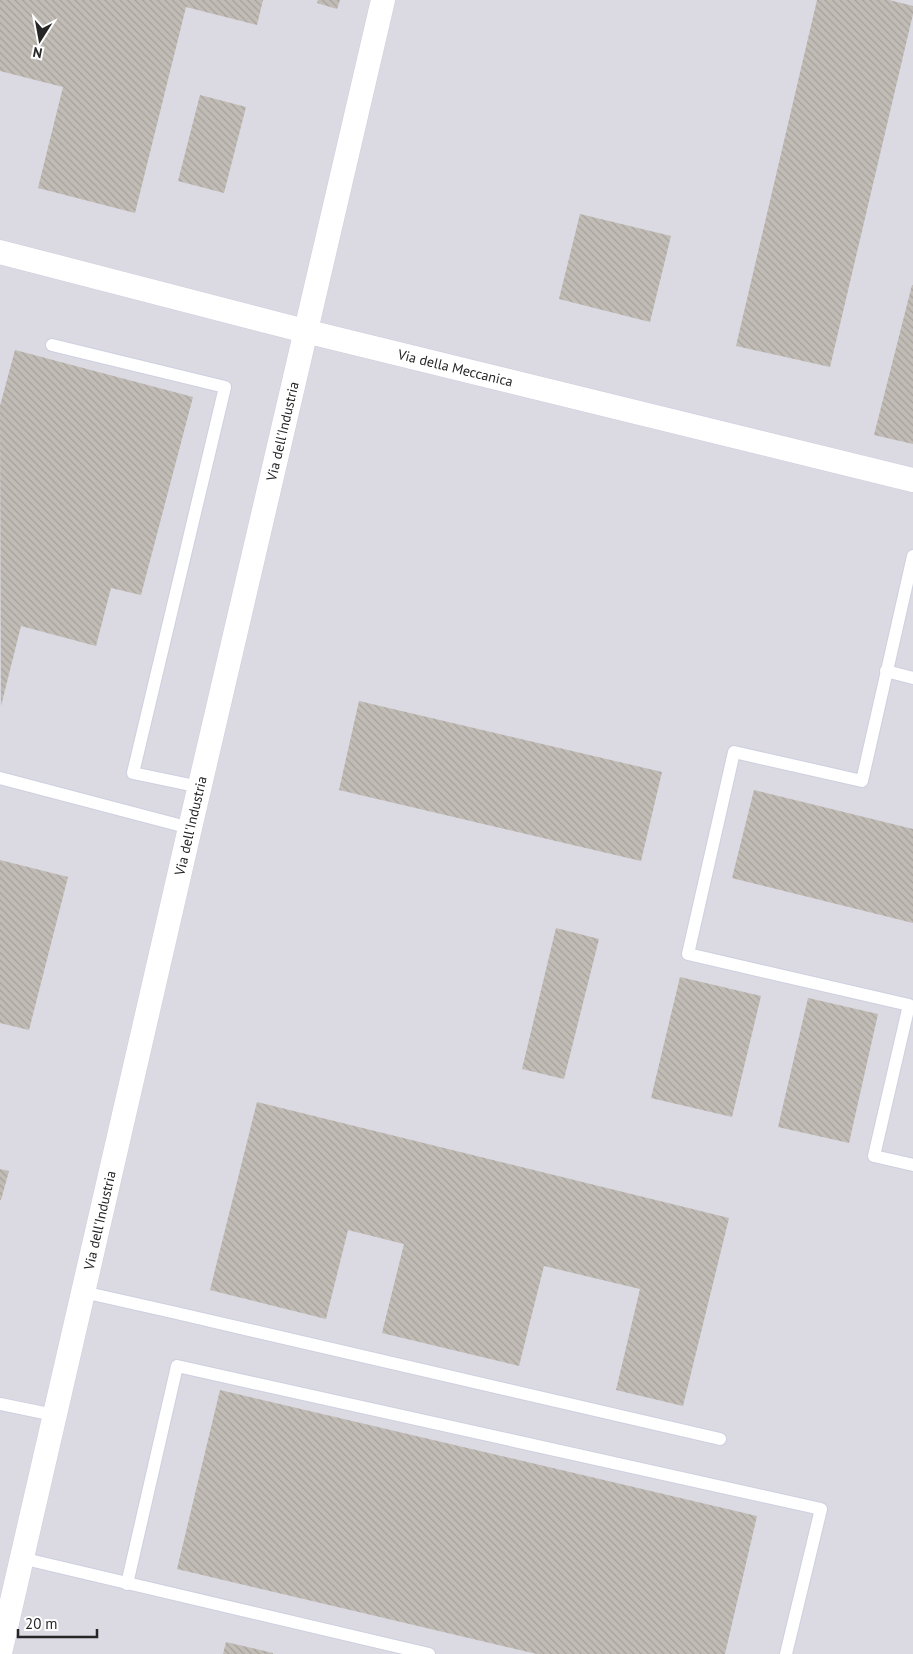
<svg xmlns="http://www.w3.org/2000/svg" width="913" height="1654" font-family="'PT Sans',sans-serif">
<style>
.industrial{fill:#dbd9e1}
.building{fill:url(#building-back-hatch)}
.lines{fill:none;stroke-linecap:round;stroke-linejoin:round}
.lane-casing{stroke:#cdd0e0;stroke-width:14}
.street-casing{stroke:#cdd0e0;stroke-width:25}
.lane{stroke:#fff;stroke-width:12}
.street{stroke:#fff;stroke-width:24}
.labels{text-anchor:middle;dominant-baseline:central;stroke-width:5;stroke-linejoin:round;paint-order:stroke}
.street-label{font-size:14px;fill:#262626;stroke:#fff}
</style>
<defs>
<pattern id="building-back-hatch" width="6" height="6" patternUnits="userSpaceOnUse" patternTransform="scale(1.25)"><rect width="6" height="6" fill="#c1bcb5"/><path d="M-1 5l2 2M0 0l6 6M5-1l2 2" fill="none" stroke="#a6a19c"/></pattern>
</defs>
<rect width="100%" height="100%" fill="#e9e2d8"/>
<path class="industrial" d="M0,0H913V1654H0Z"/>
<path class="building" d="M0,0H263L257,25L186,7L135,213L38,188L63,87L0,71Z
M318,0H340L337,9L317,3Z
M817,0H889L913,6V14L830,367L736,346Z
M200,95L246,107L224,193L178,181Z
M580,214L671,236L650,322L559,299Z
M912,285H913V444L874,435Z
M15,350L193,397L141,595L111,588L96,646L21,626L1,706L0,406Z
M359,701L662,772L641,861L339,790Z
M754,790L913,829V923L732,878Z
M0,860L68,877L29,1030L0,1023Z
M556,928L599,939L564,1079L522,1069Z
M680,977L761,996L732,1117L651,1098Z
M808,998L878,1014L849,1143L778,1127Z
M257,1102L729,1218L683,1406L616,1390L640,1289L544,1266L519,1366L382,1333L404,1244L348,1230L326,1319L210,1290Z
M0,1169L9,1171L1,1200H0Z
M220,1390L757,1516L725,1654H537L177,1569Z
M226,1642L273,1653V1654H223Z"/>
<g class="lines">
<g class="lane-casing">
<path id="lane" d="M52,345L225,387L133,773L200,787
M913,556L862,781L734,752L688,954L909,1005L874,1156L913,1165
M886,671L913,678
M0,778L190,828
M83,1292L172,1312L720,1439
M0,1404L54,1415
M21,1558L429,1654
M127,1584L177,1366L821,1509L786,1654"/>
</g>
<g class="street-casing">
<g id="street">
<path id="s1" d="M0,252L305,331L913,480"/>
<path id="s2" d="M0,1653L190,828L383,0"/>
</g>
</g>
<use href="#lane" class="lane"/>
<use href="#street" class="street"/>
</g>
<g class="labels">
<g class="street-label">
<text stroke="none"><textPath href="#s1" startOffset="470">Via della Meccanica</textPath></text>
<text stroke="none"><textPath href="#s2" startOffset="1254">Via dell'Industria</textPath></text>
<text stroke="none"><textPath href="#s2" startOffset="849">Via dell'Industria</textPath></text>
<text stroke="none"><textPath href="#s2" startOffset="444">Via dell'Industria</textPath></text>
</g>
</g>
<g transform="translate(40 40) rotate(191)" stroke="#ffffff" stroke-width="4" paint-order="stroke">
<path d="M0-4L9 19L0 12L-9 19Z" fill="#262626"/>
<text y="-8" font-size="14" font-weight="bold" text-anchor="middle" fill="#262626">N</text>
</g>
<path d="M18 1629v8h79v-8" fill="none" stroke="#262626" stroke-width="2.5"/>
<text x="25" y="1629" font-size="15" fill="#262626" stroke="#ffffff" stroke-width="4" paint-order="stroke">20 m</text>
</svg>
